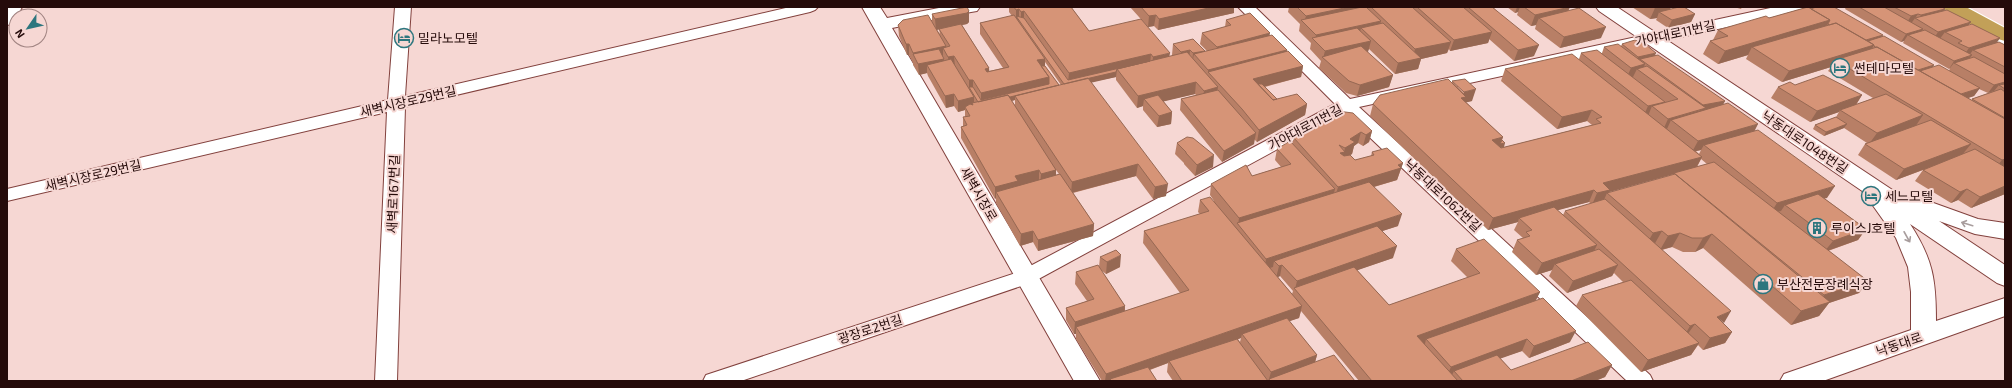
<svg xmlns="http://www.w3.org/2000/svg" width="2012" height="388" font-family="'Exo 2','Noto Sans KR',sans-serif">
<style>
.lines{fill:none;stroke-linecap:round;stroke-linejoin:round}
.street-casing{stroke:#82413d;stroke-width:2}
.secondary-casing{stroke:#82413d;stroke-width:2}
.highway-casing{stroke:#fff;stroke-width:2}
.street{fill:#fff;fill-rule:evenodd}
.secondary{fill:#fff;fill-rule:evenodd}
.highway{fill:#c2a058;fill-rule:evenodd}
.wall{fill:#b87f66;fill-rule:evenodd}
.shaded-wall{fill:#966853}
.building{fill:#d69477;stroke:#966853}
.oneway{stroke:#a89d9d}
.labels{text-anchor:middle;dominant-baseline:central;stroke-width:4;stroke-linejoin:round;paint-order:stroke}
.street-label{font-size:13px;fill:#250b0a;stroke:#f6d7d3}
.poi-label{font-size:13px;fill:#250b0a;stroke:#f6d7d3;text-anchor:start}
</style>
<rect width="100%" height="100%" fill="#f6d7d3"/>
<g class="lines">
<g class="street-casing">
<path id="street" d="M395,7H411L405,96L790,7H818L815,10L810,12L405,107L397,381H375L387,112L7,201V189L388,100Z
M1238,7H1255L1350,99L1775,7H1804L1801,10L1796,12L1359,107L1650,375L1653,381H1627L1344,113L1033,282L741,381H703L706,375L1019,272L1335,104Z"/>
</g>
<g class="secondary-casing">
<path id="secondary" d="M7,7H22L13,24L7,25Z
M862,7H880L887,18L944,7H980L977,11L971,12L892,28L1100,381H1074Z
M1596,7H1617L1906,199L1914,196L1978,219L2005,223V239L1975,234L1939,221L2005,265V286L1997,283L1910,224C1933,259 1936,280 1936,321L2005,298V316L1823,381H1780L1784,374L1911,330V292L1908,267L1896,238L1869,200L1871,197L1599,11Z
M1932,7H1954L2005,34V48L1998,46L1935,11Z"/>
</g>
<g class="highway-casing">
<path id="highway" d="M1943,7H1966L2005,28V41L1998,39L1946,11Z"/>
</g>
<use href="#street" class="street"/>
<use href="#secondary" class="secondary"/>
<use href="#highway" class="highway"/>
</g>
<path class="wall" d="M1009,7H1071L1089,31L1169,57L1172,56V55L1173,44L1205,51V52L1207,51L1200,44L1202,33L1225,27L1226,20L1270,36L1303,66L1301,77L1265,87L1277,99L1307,104L1305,115L1257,142L1254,139V144L1222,162L1180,110L1181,99L1196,95L1195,94L1163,101L1172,112L1171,124L1157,127L1143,110V106L1137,108L1116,80V77L1091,82L1166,196L1153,199L1136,176L1073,193L1094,224L1093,236L1038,251L1033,242L1020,246L996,203V198L995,199L961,138V127L963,126V117H965V110L958,112L954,106L946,108L928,76L927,73L919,75L913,65V63L909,55H907L899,36L898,25L932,22V14L969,22L967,24L962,25L989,68V71L1003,68L980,34V23L1012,16L1009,12ZM939,29L940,34L937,30ZM1045,62L1061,85H1059L1045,66ZM1015,100V105L1012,101ZM1056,170L1059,174L1056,175Z
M1130,7H1234V13L1158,30L1154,26L1148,27Z
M1289,7H1497L1494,8L1534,56L1514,61L1489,39L1488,43L1450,51L1449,49L1447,53L1421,59L1418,69L1395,74L1369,49L1367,52L1393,75L1389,87L1357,96L1346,93L1319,68L1321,61L1310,49L1311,43L1299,31L1300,24L1288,12Z
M1507,7H1569L1568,11L1601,38L1560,48L1535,29L1536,25L1531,26L1517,15L1518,12L1515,13Z
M1632,7H1671L1670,9L1695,14L1691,22L1668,28L1656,20L1657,18L1650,19Z
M1734,7H1742L1741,9Z
M1808,7L1882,37L1932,67L1949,71L1950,68L1949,69L1903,43L1904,41L1901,42L1845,9L1846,7H1942L1945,9L1944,10L1969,25L1997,42L2005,45V194L1971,208L1958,200L1951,203L1915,181L1923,170L1896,180L1858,155L1865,144L1867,143L1844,128L1824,136L1813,129L1815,125L1836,117L1839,112L1810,122L1771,98L1778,87L1795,85L1862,95L1856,105L1873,98L1828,71L1831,67L1782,82L1746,59L1748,55L1718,64L1703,54L1710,41L1713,40L1718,30L1769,18ZM1979,89L1988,93L1994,91L1972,99V100L1968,98L1974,96Z
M1622,44L1655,55L1725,101L1723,104L1755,131L1827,198H1824L1866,229L1858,240L1828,251L1868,281L1859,293L1829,303L1819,316L1791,325L1703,248L1695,252H1683L1672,247L1662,250L1723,323L1732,332L1725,343L1703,350L1698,345L1691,355L1641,372L1576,306L1582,295L1623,282L1614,273L1612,276L1567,293L1549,276L1552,270L1536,275L1512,252L1517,240L1523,238L1514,230L1518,222L1488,230L1370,116L1373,104L1452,83V81L1472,101L1466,102L1503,137L1502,140L1504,147L1501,148L1592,125L1587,121L1557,129L1501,81L1505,69L1579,59L1581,53H1602L1604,47L1621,46ZM1701,150L1699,154L1696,151ZM1701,159L1707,164L1697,167ZM1674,174L1673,175L1609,193V192ZM1589,202L1591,204L1565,211L1563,215L1557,210Z
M1372,131L1369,142L1363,146L1358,143L1354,146L1352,154L1350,155L1355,160L1371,156L1372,152L1403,163L1397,180L1374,187L1398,226L1382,231L1393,258L1357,270L1389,305L1468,278L1451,261L1456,249L1540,292L1535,301L1570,342L1529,358L1522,351L1500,358L1511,370L1612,365L1605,377L1595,381H1359L1301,311L1299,318L1289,321L1317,355L1315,362L1355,381H1173L1167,372L1168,363L1150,370L1157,381H1102L1076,339V334H1074L1066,320V308L1087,301L1075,284L1076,272L1099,267L1100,257L1120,267L1106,274L1101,270L1125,306V311L1180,293L1143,243L1144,231L1200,214L1198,212L1200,200L1214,201L1210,195L1211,184L1252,176L1281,167L1275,160L1277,149L1292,144L1294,138ZM1280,276L1293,291L1292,294L1278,277ZM1241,338L1240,342L1238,339Z
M1177,143L1213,167L1195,176L1184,164V163L1175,154Z"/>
<path class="shaded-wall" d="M1196,7H1234V13L1158,30L1159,19Z
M1349,7H1364L1304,23L1306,16Z
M1517,7H1520L1518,12L1515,13Z
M1570,7L1565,18H1539L1536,25L1531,26L1535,15Z
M1660,7H1671L1668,15L1659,12L1657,18L1650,19L1655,8Z
M1019,9V20L1016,21V10Z
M1945,9L1938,20H1918L1921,15Z
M969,11V22L967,24L936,30L935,19Z
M1024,11V22L1021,23V12Z
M1695,14L1691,22L1668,28L1672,20Z
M1918,14L1910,25L1904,27L1911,16Z
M1156,15L1154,26L1148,27L1149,16Z
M1830,20L1823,33L1752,47L1748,55L1718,64L1725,51Z
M1381,21L1378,32L1361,28L1359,36L1315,41L1316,35Z
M1971,22L1963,33L1945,32L1939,40L1931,43L1938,32Z
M1606,27L1601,38L1560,48L1564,37Z
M1923,29L1918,37L1908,35L1904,41L1901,42L1906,34Z
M1492,32L1488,43L1450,51L1454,40Z
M1270,33L1268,44L1215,59L1217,47Z
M1883,35L1878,43L1864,41Z
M2000,38L1992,50H1973L1968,57L1972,55L1966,63H1954L1950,68L1949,69L1954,61L1961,59L1969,48Z
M1371,41L1368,52L1327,61L1323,58L1325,51Z
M1451,42L1447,53L1421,59L1418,69L1395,74L1398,63L1412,60L1415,49Z
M906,44H909V55H907Z
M1539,45L1534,56L1514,61L1518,50Z
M1874,45L1868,56L1835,60L1831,67L1782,82L1789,71Z
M946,46L947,55L943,48V58L913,55V53Z
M1190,50L1189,61L1179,64L1181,52Z
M1287,50L1285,61L1208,72V70Z
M1205,51L1203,62L1194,54L1192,64V65L1193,53Z
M1170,53L1168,64L1152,68L1153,57Z
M1656,53L1651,64L1640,59L1637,66L1645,64L1642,72L1637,69L1633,77L1626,79L1631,68L1634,67L1638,57Z
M1151,54L1150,65L1117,69L1116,77L1064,89L1068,83L1069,73Z
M954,56L955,67L949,68L948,57Z
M944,59L945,70L927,65V73L919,75L918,64Z
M1045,59V70L1037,67V60Z
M1934,65L1929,73L1916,71Z
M1303,66L1301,77L1255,89L1253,79Z
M989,68L990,79L985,69Z
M1393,75L1389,87L1357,96L1360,85Z
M1049,77V88L1015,97V100L980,108L981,104V93Z
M969,80H973V91L969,87Z
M1196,82L1195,94L1149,105L1144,99L1143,106L1137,108L1138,96Z
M2005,82V88L1999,85L1994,91L1988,93L1994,85Z
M1218,87L1216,98L1202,102L1204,91Z
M1980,88L1974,96L1953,103L1959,95Z
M1476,89L1472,101L1464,103L1461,98H1462L1464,92Z
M954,94V106L946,108L945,96Z
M1862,95L1855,106L1840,110L1839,112L1810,122L1817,111Z
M974,97V108L972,103V109L965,107V110L958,112V101Z
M1725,101L1719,112L1671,120L1667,129L1663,130L1668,119L1701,110L1703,105Z
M1665,102L1660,112L1652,106L1648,116L1643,117L1648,106Z
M1307,104L1305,115L1257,142L1259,130Z
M1592,110L1587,121L1557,129L1562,117Z
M1172,112L1171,124L1157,127L1159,116Z
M1923,115L1915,127L1869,144L1877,133Z
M1758,124L1752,136L1704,145L1701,150L1692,152L1698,141Z
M1847,124L1844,128L1824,136L1826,132Z
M1372,131L1369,142L1363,146L1366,135Z
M1361,132L1358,143L1354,146L1352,154L1343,159L1340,153L1344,152L1345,148L1350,139Z
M1256,133L1254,144L1222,162L1224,151Z
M1503,137L1500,144L1505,143L1504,147L1488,151L1492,140Z
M1971,144L1962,155L1896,180L1904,169Z
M1214,155L1213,167L1195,176L1197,165Z
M1702,157L1696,168L1674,173V174L1609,192L1608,194L1607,193L1603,202L1592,205L1597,193L1603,183Z
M2005,159V167L1993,171L2002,160Z
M1403,163L1397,180L1335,198L1338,187Z
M1138,164L1136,176L1071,193L1072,182Z
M1039,170V182L996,192V198L995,199V187L1015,176Z
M1056,170V181L1040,185L1041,174Z
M1168,184L1166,196L1153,199L1155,187Z
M1835,186L1827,198L1789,208L1785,205L1781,211L1770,214L1777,203Z
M2005,186V194L1971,208L1980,197Z
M1335,189L1332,201L1238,225L1239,218Z
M1967,189L1958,200L1951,203L1960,192Z
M1594,190L1589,202L1521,220L1519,218L1518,222L1488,230L1493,218Z
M1402,214L1398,226L1278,265L1274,261L1273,267L1264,270L1266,259Z
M1094,224L1093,236L1038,251V240Z
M1866,229L1858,240L1824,252L1833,241Z
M1033,231V242L1020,246L1021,234Z
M1662,231L1654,245L1645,247L1653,233Z
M1680,233L1672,247L1660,250L1668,236Z
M1712,234L1703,248L1695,252L1703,238Z
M1597,245L1591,257L1555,264L1552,270L1536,275L1542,263Z
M1397,246L1393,258L1297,291L1295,289L1297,281Z
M1121,255L1120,267L1106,274L1107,262Z
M1282,265L1280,276L1276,278L1279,266Z
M1618,265L1612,276L1567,293L1573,281Z
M1868,281L1859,293L1829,303L1819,316L1791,325L1801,311L1817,306L1824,295Z
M1540,292L1534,304L1426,339L1425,344L1413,348L1417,336Z
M1125,306L1124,318L1076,327V334H1074L1075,322Z
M1302,306L1299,318L1244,337L1242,334L1241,338L1170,363L1169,361L1168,363L1118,381L1110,379V381H1105L1106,374Z
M1731,311L1724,323L1717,317Z
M1695,324L1687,335L1683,338L1690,326Z
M1576,331L1570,342L1529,358L1534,346Z
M1732,332L1725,343L1703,350L1710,338Z
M1527,339L1522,351L1457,374L1454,371L1451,377L1446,378L1451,367Z
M1699,343L1691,355L1641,372L1648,360Z
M1317,355L1314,366L1269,379L1271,372Z
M1612,365L1605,377L1595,381H1571Z"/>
<path class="building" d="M967,7L969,11L967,13L935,19L932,14Z
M1014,7H1071L1089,31L1141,19L1170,53L1153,57L1151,54L1069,73L1024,11L1021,12L1019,9L1016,10Z
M1141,7H1213L1159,19L1156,15L1149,16Z
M1297,7H1349L1306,16Z
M1362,7H1366L1381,21L1316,35L1301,20Z
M1371,7H1412L1451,42L1415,49Z
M1417,7H1463L1492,32L1454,40Z
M1468,7H1492L1539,45L1518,50Z
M1524,7H1570L1535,15Z
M1653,7H1660L1655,8Z
M1679,7H1684L1695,14L1672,20L1659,12Z
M1808,7L1830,20L1725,51L1710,41L1728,36L1718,30L1766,16L1769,18Z
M1816,7H1834L1883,35L1866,40L1836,23L1829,25L1828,24L1830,20L1811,9Z
M1859,7H1884L1923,29L1906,34Z
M1894,7H1942L1945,9L1921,15L1918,14L1911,16Z
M1579,8L1606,27L1564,37L1539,18Z
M1947,10L1971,22L1938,32L1915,18Z
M1250,13L1270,33L1217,47L1202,33L1231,25L1226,20Z
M928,15L946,46L913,53L909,44H906L898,25L903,20Z
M1014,15L1045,59L1037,60L1049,77L981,93L973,80H969L954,56L948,57L943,48L950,46L939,29L961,24L989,68L985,69L987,72L1009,67L980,23Z
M1016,16L1024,18L1068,80L1150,61L1117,69L1116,72L1064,84Z
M1383,23L1421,58L1398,63L1361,28Z
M1836,23L1874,45L1789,71L1752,47Z
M1972,24L2000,38L1969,48L1958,43L1962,41L1945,32Z
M1357,28L1371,41L1325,51L1312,38Z
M1925,30L1972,55L1954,61L1908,35Z
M1272,35L1287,50L1208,70L1194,54Z
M1884,36L1934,65L1918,70L1877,47H1875L1874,46V45L1868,41Z
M1193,39L1205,51L1193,53L1190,50L1181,52L1173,44Z
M1635,40L1645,44L1656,53L1638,57L1622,44Z
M1999,42L2005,45V67L1973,50Z
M1618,44L1645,64L1631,68L1604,47Z
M1361,46L1393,75L1360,85L1349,81L1322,57Z
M1877,47L2005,119V159L2002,160L1835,60Z
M939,49L944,59L918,64L913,54Z
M1597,50L1665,102L1648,106L1581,53Z
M1288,51L1303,66L1253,79L1273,100L1297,94L1307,104L1259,130L1242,109L1208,72Z
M1187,52L1218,87L1204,91L1196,82L1138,96L1117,69Z
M1572,54L1702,157L1603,183L1610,190L1597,193L1594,190L1493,218L1373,104L1380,95L1448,79L1466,97L1461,98L1503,137L1492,140L1501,148L1601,123L1596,119L1602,117L1592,110L1562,117L1505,69Z
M1658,55L1725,101L1703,105L1640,59Z
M1974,57L2005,74V82L1994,85L1954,63Z
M951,59L974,97L958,101L954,94L945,96L927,65Z
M1939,65L1980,88L1961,94L1920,71Z
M1041,66H1045L1059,85L1010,97L1008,95L978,102L969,87H973L981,100L1049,84V77Z
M1647,66L1706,108L1668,119L1652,106L1678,99L1637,69Z
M1823,75L1862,95L1817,111L1778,87L1790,82L1795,85Z
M1088,78L1168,184L1155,187L1138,164L1072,182L1015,96Z
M1465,79L1476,89L1464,92L1452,81Z
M1258,84H1262L1277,99L1273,100Z
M2005,84V89L1999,85Z
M2001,89L2005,92V118L1972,99Z
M1218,90L1256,133L1224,151L1181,99Z
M1886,94L1923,115L1877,133L1840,110Z
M1008,95L1056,170L1041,174L1039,170L1015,176L1018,181L995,187L961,127L967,125L963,117L970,116L965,107L970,104L973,105L972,103Z
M1158,95L1172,112L1159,116L1144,99Z
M1728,103L1758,124L1698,141L1671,120Z
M1337,111L1353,113L1372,131L1366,135L1361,132L1350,139L1355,142L1345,148L1339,145L1345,152L1340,153L1344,156L1350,155L1355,160L1374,155L1372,152L1387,148L1403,163L1398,165L1401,168L1338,187L1294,138Z
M1836,117L1847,124L1826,132L1815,125Z
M1931,120L1971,144L1904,169L1865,144Z
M1758,130L1835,186L1777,203L1704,145Z
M1187,137L1193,138L1214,155L1197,165L1186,153V152L1177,143Z
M1502,140L1505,143L1500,144Z
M1290,141L1335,189L1239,218L1211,184L1246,165L1252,176L1291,164L1277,149Z
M1975,149L2005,167V186L1980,197L1967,189L1960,192L1923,170Z
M1714,162L1868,281L1824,295L1674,173Z
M1060,174L1094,224L1038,240L1033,231L1021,234L996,192Z
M1675,174L1830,302L1801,311L1712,234L1703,238H1692L1680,233L1668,236L1662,231L1653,233L1607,193Z
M1369,182L1402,214L1266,259L1237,223Z
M1818,194L1866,229L1833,241L1785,205Z
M1210,197L1302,306L1106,374L1076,327L1189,290L1144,231L1209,211L1200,200Z
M1605,199L1731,311L1717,317L1732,332L1710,338L1695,324L1690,326L1565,211Z
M1554,207L1597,245L1542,263L1517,240L1530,236L1526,232L1532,230L1519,218Z
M1377,226L1397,246L1297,281L1282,265L1279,266L1274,261Z
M1484,239L1540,292L1417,336L1458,381H1372L1294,288L1354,267L1389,305L1480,273L1456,249Z
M1599,249L1618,265L1573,281L1555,264Z
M1116,250L1121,255L1107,262L1100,257Z
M1098,265L1125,306L1075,322L1066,308L1094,299L1076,272Z
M1631,280L1699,343L1648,360L1582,295Z
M1543,298L1576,331L1534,346L1527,339L1451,367L1426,339Z
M1287,318L1317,355L1271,372L1242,334Z
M1237,339L1268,381H1182L1169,361Z
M1588,342L1612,365L1571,381H1463L1454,371L1497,355L1511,370Z
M1334,355L1355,381H1270L1269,379Z
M1148,367L1157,381H1112L1110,379Z"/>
<defs><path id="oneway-shaft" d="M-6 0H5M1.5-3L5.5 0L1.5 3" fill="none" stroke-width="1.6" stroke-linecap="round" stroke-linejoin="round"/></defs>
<g class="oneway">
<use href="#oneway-shaft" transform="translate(1967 224) rotate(-163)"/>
<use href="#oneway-shaft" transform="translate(1907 237) rotate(61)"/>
</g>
<defs>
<g id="hotel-ring" transform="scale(1)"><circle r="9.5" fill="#f6d7d3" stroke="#2d767e" stroke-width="1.5"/><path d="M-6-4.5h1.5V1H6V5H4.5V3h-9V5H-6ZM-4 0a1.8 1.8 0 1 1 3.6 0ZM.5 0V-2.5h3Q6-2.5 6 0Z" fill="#2d767e"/></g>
<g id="building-ring" transform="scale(1)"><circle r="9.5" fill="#f6d7d3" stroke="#2d767e" stroke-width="1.5"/><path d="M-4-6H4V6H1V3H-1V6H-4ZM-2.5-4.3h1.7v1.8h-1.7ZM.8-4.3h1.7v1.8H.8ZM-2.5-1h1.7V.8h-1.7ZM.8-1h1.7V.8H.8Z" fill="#2d767e"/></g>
<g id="shop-ring" transform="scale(1)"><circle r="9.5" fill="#f6d7d3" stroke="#2d767e" stroke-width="1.5"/><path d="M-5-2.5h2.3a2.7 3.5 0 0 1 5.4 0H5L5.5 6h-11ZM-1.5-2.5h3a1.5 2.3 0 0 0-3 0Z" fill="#2d767e"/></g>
</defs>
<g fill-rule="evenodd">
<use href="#hotel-ring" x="404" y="38"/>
<use href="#hotel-ring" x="1840" y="68"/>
<use href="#hotel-ring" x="1871" y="196"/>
<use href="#building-ring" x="1817" y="228"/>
<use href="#shop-ring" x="1763" y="284"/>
</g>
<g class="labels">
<g class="street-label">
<text transform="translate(1675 33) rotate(-12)">가야대로11번길</text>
<text transform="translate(408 101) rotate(-13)">새벽시장로29번길</text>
<text transform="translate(1305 127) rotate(-28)">가야대로11번길</text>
<text transform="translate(1805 142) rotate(34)">낙동대로1048번길</text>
<text transform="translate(93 175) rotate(-13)">새벽시장로29번길</text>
<text transform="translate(393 194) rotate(-88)">새벽로167번길</text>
<text transform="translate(979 194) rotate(60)">새벽시장로</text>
<text transform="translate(1443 195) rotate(43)">낙동대로1062번길</text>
<text transform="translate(870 329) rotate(-18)">광장로2번길</text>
<text transform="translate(1899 344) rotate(-19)">낙동대로</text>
</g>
<g class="poi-label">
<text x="418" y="38">밀라노모텔</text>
<text x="1854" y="68">썬테마모텔</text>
<text x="1885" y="196">세느모텔</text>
<text x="1831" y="228">루이스J호텔</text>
<text x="1777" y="284">부산전문장례식장</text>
</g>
</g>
<rect width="2012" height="388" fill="none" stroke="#250b0a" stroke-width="16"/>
<g transform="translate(28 28) rotate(236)"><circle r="19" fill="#f6d7d3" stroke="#a28583"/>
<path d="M0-3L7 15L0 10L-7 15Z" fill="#2d767e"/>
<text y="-6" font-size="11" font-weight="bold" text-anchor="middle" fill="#250b0a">N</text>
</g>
</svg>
